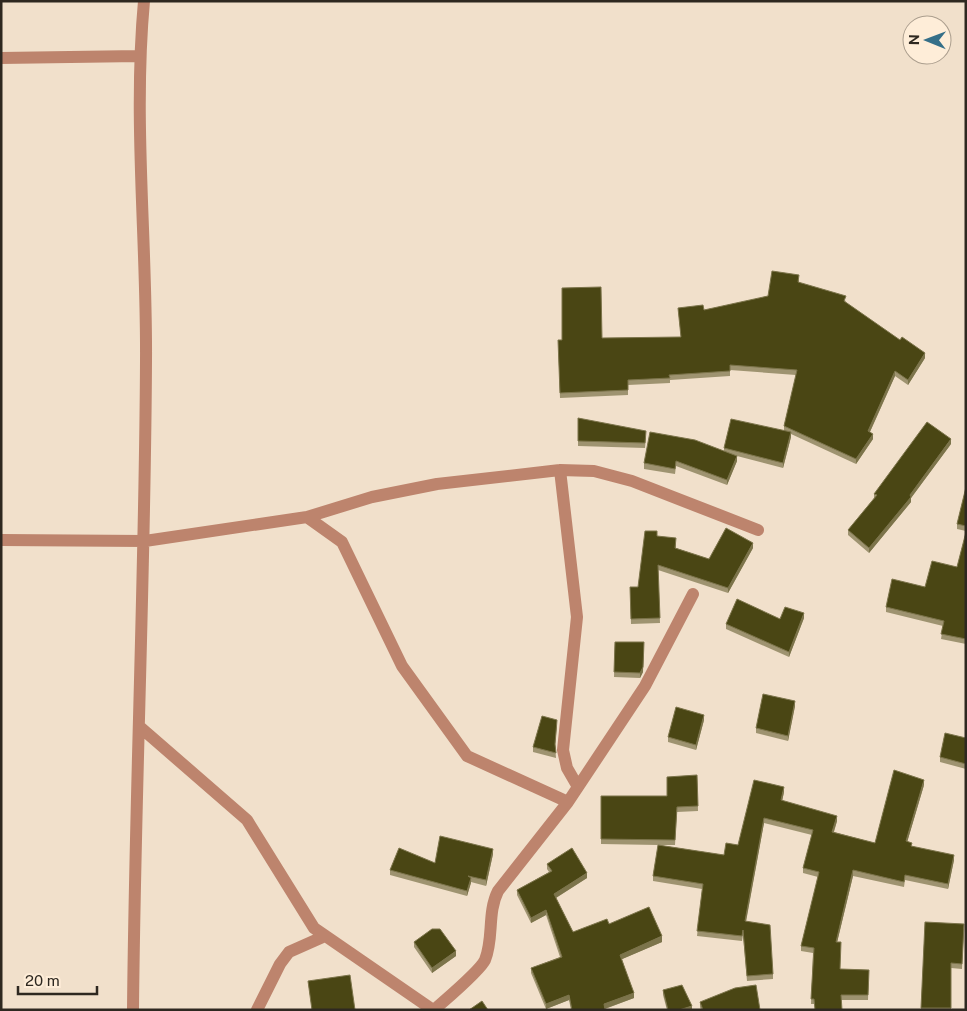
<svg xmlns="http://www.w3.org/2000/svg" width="967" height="1011" font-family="'Public Sans',sans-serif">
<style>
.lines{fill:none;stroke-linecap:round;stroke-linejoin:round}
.minor{stroke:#bd846d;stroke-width:12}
.wall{fill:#9e9370}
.shaded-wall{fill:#7c744b}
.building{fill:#4a4614;stroke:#7c744b}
</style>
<rect width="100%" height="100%" fill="#f1e0cb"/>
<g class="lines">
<path class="minor" d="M1,58L139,56
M560,470L577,617L563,750L567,768L578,787
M307,517L342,542L402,666L467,756L568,802
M1,540L145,541L307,517L372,497L437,484L560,470L594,471L632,481L758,530
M140,727L247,820L314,928L433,1010
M133,1010C135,793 145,577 146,361C147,241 133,121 144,1
M257,1010L280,964L289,952L325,936
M434,1010C445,1000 480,971 485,960C494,938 487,913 498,891L568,802L645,686L693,594"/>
</g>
<path class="wall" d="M799,280V283L846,301L845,302L925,358L908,385L895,376L870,432L873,439L856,464L791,434V437L783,468L737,456V461L727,485L676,466L675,474L644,469V463L724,451V448L784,431V426L796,375L730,370V376L670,380V383L628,385V395L560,398L558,340L681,337L678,308L704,310L768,296Z
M578,418L646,436L645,448L578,446Z
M951,444L911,498V502L869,553L848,535V530L874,498V494Z
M966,487V531L957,529V524Z
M966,532V644L941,639L943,626L886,612V607L925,587L957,567Z
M657,536L676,543V548L709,559L753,548L728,593L658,570L660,623L631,624L630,587H638Z
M804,618L789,657L726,629V624L780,619Z
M615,642L643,672L640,678L614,677Z
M795,706L788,741L756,733V728Z
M704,720L696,750L668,742V737Z
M557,725L555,746L556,758L533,752V747Z
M966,738V769L940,762V757Z
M697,775L698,811L677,812L675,845H659L724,855L738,845L784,792L782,801L837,821L834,832L875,843L924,785L907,842L912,846L954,860L948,889L905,880L904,887L853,876L837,942L840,969L869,970L868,1000H841L814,1004H811L813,953L801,951V946L818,877L803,873V868L812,835L764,823L746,922L773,974V979L747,981L743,935L742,941L697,936L702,889L653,881V876L658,845L601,844V796H667Z
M493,854L486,886L471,882L467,896L390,875V870Z
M547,864L587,878L556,898L573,932L609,924L662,942L622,959L634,998L605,1009V1010H571L569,1000L546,1009L531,973V968L560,957L546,915L531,923L517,895V890L549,872L547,869Z
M925,922L964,929L962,969L951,968V1010H921Z
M414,942L456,956L432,973L414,947Z
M308,981L355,1010H312Z
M663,990L692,1010H667L663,995Z
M700,1002L760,1010H701L700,1007Z"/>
<path class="shaded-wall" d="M925,353V358L908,385V380Z
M895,371V376L868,436V431Z
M791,432V437L783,468V463Z
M873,434V439L856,464V459Z
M951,439V444L911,498V502L869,553V548L910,495Z
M737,456V461L727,485V480Z
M753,543V548L728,593V588Z
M804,613V618L789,657V652Z
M644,642L643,672L640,678V673Z
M795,701V706L788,741V736Z
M704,715V720L696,750V745Z
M924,780V785L906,846V841Z
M784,787V792L781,806V800Z
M837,816V821L832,837V832Z
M764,818V823L745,926V921Z
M493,849V854L486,886V880Z
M954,855V860L948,889V884Z
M853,870V876L836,947V942Z
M587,873V878L554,899V894Z
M471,878V883L467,896V891Z
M546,910V915L531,923V918Z
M662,936V942L620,960V955Z
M456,951V956L432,973V968Z
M634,993V998L604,1009V1004Z
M569,995V1000L546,1009V1004Z
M692,1006V1010H679Z"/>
<path class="building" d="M772,271L799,275L798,282L846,296L844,301L900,340L902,337L925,353L908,380L895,371L868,431L873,434L856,459L784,426L797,370L730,365V371L669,375L670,378L628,380V390L560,393L558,340H562V288L601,287L602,338L681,337L678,308L703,305L704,310L768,296Z
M578,418L646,431L645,443L578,441Z
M731,419L791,432L783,463L724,448Z
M927,422L951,439L910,495L911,497L869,548L848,530L877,495L874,494Z
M650,432L695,440L737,456L727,480L676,461L675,469L644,463Z
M966,487V526L957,524Z
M726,528L753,543L728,588L658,565L660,618L631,619L630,587H638L645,531H657V536L676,538L675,548L709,559Z
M966,532V639L941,634L944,621L886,607L892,579L925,587L932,561L957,567Z
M737,599L780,619L785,607L804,613L789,652L726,624Z
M615,642H644L643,667L640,673L614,672Z
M763,694L795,701L788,736L756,728Z
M676,707L704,715L696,745L668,737Z
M542,716L557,720L555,744L556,753L533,747Z
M945,733L966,738V764L940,757Z
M894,770L924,780L906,841L912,843L911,846L954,855L948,884L905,875L904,882L853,870L836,942H841L840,969L869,970L868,995H841L842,1010H815L814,999H811L814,948L801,946L819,872L803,868L813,830L764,818L745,921L770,925L773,974L747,976L743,930L742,936L697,931L703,884L653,876L658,845L724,855L726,843L738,845L754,780L784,787L781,800L837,816L832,832L875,843Z
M697,775L698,806L677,807L675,840L601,839V796H667V777Z
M440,836L493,849L486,880L468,876L471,878L467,891L390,870L399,848L435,863Z
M572,848L587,873L554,894L573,932L607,919L609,924L649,907L662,936L620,955L634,993L604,1004L605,1010H572L569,995L546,1004L531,968L562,957L546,910L531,918L517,890L552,871L547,864Z
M925,922L964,924L962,964L951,963V1008H921Z
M432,929H440L456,951L432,968L414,942Z
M350,975L355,1010H312L308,981Z
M682,985L692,1006L679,1010H668L663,990Z
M756,985L760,1010H703L700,1002L735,988Z
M482,1001L488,1010H469Z"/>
<rect width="967" height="1011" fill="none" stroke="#2e2820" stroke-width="5"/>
<g transform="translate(927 40) rotate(271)"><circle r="24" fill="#feedd8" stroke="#ab9e8e"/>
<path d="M0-4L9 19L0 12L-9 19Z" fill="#356f88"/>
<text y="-8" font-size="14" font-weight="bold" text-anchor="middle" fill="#2e2820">N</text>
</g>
<path d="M18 986v8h79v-8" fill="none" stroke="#2e2820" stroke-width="2.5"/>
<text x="25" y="986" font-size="15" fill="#2e2820" stroke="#feedd8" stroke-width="4" paint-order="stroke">20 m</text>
</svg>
